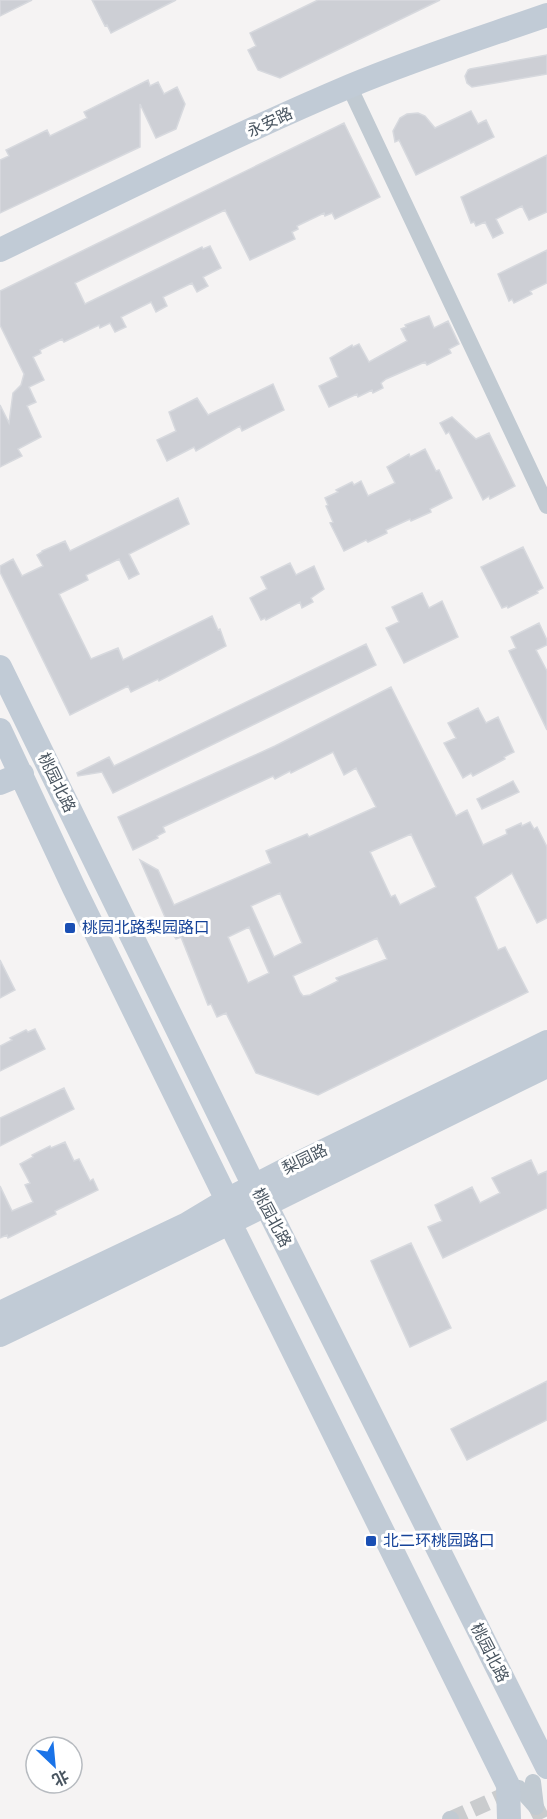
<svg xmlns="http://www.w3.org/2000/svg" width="547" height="1819" font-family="'Sofia Sans Condensed','Noto Sans SC',sans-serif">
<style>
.building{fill:#cdcfd5;stroke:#d7d9de;stroke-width:1.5;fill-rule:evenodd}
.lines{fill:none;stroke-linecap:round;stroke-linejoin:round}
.street-tunnel{stroke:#caccce;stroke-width:16;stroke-dasharray:16 8;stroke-linecap:butt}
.street{stroke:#c1cad2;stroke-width:16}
.secondary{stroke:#c1cbd6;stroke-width:24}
.transit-dot{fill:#1a4fb4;stroke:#fff;stroke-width:2}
.labels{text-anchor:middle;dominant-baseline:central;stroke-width:6;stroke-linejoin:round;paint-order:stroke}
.street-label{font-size:16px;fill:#4a5661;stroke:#fff}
.transit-label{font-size:16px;fill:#164399;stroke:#fff;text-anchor:start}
</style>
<rect width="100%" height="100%" fill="#f5f3f3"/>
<path class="building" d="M0,0H32L0,16Z
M92,0H176L111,33L107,25L105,26Z
M318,0H440L280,78L258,70L248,50L256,46L250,33Z
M547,55V74L472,87L467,83L465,76L468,70L470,69Z
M148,80L150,86L158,82L164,94L177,87L185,104L176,129L156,138L140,104V147L0,213V160L9,156L6,150L47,130L50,136L87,118L84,112Z
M471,111L478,124L486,120L494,137L416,175L399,140L395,142L393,131L400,118L407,114L418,113L425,116L435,128Z
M344,123L380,197L335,219L332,213L325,216L324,213L297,226L298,229L292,232L295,239L250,260L225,210L75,283L85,304L202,247L203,249L210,246L221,268L203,277L208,286L197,292L192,283L163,297L167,306L156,312L151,302L121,317L126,327L115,332L110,323L100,328L99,325L64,342L62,339L40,350L41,353L33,357L44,380L29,387L36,402L27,406L41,437L18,449L22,456L0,467V405L9,423L13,393L21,385L24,374L0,325V291Z
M547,155V212L529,220L522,206L496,219L503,233L493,238L485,222L476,226L474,222L471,223L461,197Z
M547,250V283L530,291L532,294L514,303L512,299L509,301L498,274Z
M429,316L434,328L448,321L459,344L449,349L451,353L427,365L425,362L386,379L381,383L383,388L373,393L372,390L358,397L357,394L329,407L319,386L338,377L330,358L352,345L353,347L359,344L369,362L407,341L401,329L406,327L405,325Z
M273,384L284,410L242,431L240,426L196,451L194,447L167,461L157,440L176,431L169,412L197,398L208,415Z
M452,417L476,439L489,433L515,486L490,499L489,496L483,500L449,432L446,434L440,423Z
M425,449L436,471L439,470L452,498L430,509L431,512L411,521L410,519L386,530L387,533L368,542L366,540L344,551L330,523L333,522L326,506L328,505L325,498L338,492L336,490L352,482L354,485L361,481L368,496L395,483L387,467L409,454L410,457Z
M178,498L189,524L129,554L139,574L129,579L119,559L86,575L88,580L59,594L91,659L118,648L123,660L212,616L218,630L220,629L226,646L159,681L158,679L131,692L128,686L70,715L0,572V566L13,559L22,576L43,566L37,555L42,552V551L65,541L70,551Z
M523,547L543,588L537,591L538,593L508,608L507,606L502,608L481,567Z
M290,563L296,575L314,566L324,589L311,598L313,602L302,608L300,602L266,620L265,618L261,620L250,598L267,589L261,577Z
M422,593L429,608L442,601L458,637L404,663L386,628L399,622L392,607Z
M539,623L547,640V645L536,650L547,671V730L509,651L516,648L511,637Z
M366,644L376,665L113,793L102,772L78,776L77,773L109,757L114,766Z
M391,687L456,816L467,810L483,845L507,834L506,830L521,823L522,826L530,822L534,829L537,827L547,847V918L537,923L512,873L475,897L498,950L505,947L528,992L318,1095L256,1073L226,1013L217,1017L211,1004L208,1005L181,937L176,939L171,931L140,860L158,870L174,905L271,863L266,851L307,834L309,837L376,807L356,768L344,775L333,752L291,773L290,771L275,779L273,776L163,827L165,832L157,836L158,838L133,850L118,817L275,746ZM411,834L436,887L400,905L395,895L391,897L370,852ZM280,893L302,943L274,957L251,906ZM249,927L269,973L248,983L228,937ZM377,938L387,959L336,978L338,981L310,995L303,996L300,992L293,976Z
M478,708L486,723L498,717L514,752L504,757L505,759L473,776L471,773L463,778L444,743L456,738L448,723Z
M513,781L519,792L482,809L477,799Z
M0,960L15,990L0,998Z
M35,1029L45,1049L0,1071V1046L12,1040L10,1038L26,1030L28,1032Z
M64,1088L74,1109L0,1146V1118Z
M65,1142L74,1161L79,1159L90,1181L93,1179L98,1190L55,1211L56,1214L8,1238L7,1235L0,1238V1186L12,1211L33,1202L25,1185L30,1183L20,1164L33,1157L32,1155L50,1146L51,1148Z
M531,1160L538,1175L547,1171V1208L443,1258L428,1227L442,1221L435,1205L472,1187L480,1203L500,1193L492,1178Z
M411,1243L451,1328L410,1347L371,1261Z
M547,1381V1420L467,1460L451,1429Z"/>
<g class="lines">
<path class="street-tunnel" d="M536,1807L542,1819
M451,1819L516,1790"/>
<path class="street" d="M349,86L547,506
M533,1782L536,1807
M519,1788L536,1807
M450,1819H451"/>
<path class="secondary" d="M0,250C116,194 232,136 350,86C414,59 481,38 547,15
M0,667L254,1186L266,1205L547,1767
M0,730L74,888L227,1200L230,1223L508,1785L509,1819
M0,783L22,774
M0,1313L187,1224L227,1200L291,1167L547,1042
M0,1335C183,1247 364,1155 547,1066"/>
</g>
<g class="transit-dot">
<rect x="64" y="922" width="12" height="12" rx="3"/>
<rect x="365" y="1535" width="12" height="12" rx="3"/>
</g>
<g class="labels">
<g class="street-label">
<text transform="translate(270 123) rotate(-25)">永安路</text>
<text transform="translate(56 783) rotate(64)">桃园北路</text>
<text transform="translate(305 1160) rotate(-26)">梨园路</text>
<text transform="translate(271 1218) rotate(62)">桃园北路</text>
<text transform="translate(489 1653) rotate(63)">桃园北路</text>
</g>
<g class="transit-label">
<text x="82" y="928">桃园北路梨园路口</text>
<text x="383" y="1541">北二环桃园路口</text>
</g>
</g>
<g transform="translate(54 1765) rotate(154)"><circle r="28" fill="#ffffff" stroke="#b7bbc0" stroke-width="1.5"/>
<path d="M0-4.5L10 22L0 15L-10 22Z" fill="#1a73e8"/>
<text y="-9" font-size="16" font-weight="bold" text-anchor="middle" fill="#4a5661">北</text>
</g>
</svg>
